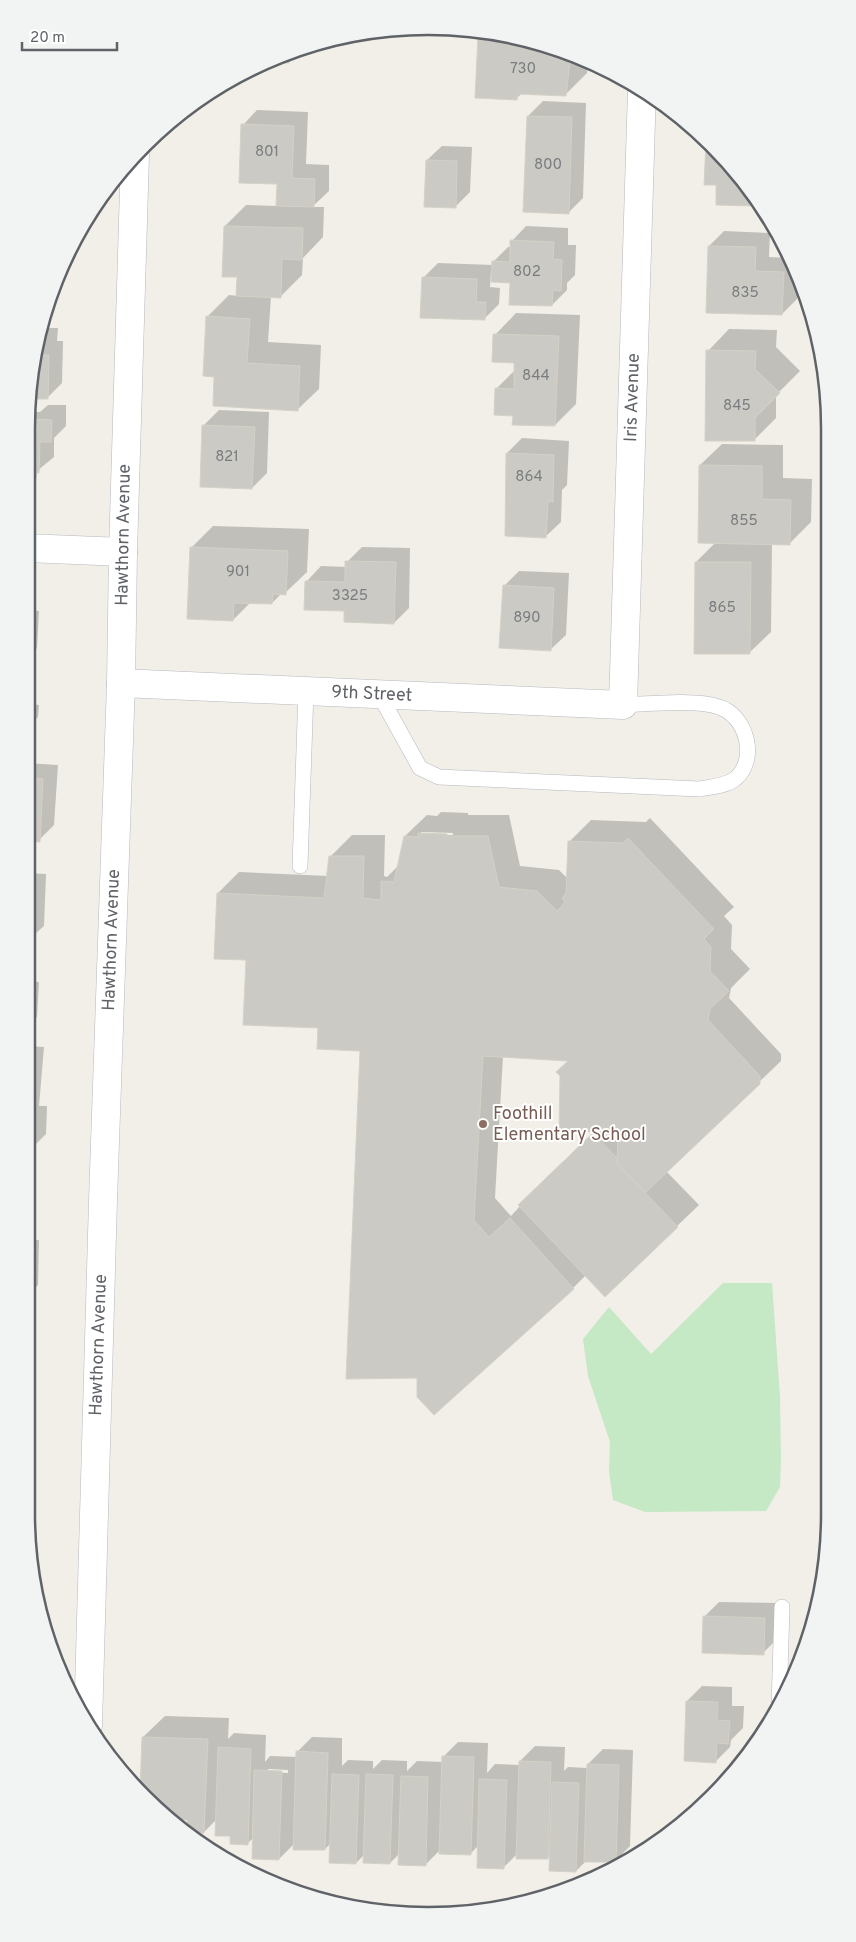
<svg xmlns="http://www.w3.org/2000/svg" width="856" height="1942" font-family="Overpass,sans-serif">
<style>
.green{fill:#c5e8c5}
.shadow{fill:#0003;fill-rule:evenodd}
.building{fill:#cccac5;stroke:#d6d1c6}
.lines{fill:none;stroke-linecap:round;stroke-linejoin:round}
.lane-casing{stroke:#b5b8bc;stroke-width:16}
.street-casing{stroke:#b5b8bc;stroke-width:29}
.secondary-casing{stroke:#b6babf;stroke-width:29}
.lane{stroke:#fff;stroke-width:15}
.street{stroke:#fff;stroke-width:28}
.secondary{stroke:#fff;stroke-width:28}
.education-dot{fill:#8d6e63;stroke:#fff;stroke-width:2}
.labels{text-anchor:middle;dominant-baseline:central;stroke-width:4;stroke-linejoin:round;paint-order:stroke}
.number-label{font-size:15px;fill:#7a7d7f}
.street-label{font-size:18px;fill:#5f6368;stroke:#fff}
.education-label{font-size:18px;fill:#785e54;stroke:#fff;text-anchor:start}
.rim{fill:none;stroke:#5f6368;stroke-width:2.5}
</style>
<rect width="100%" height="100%" fill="#f1efe8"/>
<path class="green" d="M723,1283H772L780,1397L781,1461L780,1487L766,1511L645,1512L613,1500L609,1471L610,1442L588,1376L583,1339L609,1307L651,1354Z"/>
<path class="shadow" d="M486,31L557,48L588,63L587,73L566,94L523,92L517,98L479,38Z
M301,49L288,61H269Z
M543,101L586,103L583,198L568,213L528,116Z
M257,110L308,112L306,164L329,165V191L312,207H324L323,237L303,258L302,275L281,296H271L268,342L321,345L319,389L297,410L215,375L207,317L229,295L238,296V276L225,226L246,205L278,206V183L243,125Z
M707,143L730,163L756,202L752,205L718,184Z
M442,146L472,147L470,192L455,207L427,160Z
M526,226L568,228V245H576L575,275L567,283V290L552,305L491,271L490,287L500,288L499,304L484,319L423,278L438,263L493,265V262L508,247H511L512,241Z
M724,231L770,233L769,257L791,258L797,280V299L782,314L709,246Z
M516,313L580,315L576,404L555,425L514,414L496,389L515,370L516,362L495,335Z
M43,328H58L57,341H63L62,383L47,398H31Z
M729,329L777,330L776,347L800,371L776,395V418L754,440L708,351Z
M48,405H66V426L54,438V457L37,471L36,481L26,491V428L29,412H40Z
M219,410L269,412L267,473L252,488L204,425Z
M522,438L569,441L567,485L562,490L561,522L546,536L507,453Z
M722,444L783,445V478L812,479L811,522L789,544L772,543L771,632L749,653L696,562L716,542L700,465Z
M213,526L309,529L307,572L285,593H282L272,603L251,602L233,620L192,547Z
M362,547L410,548L409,608L394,623L346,610L307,581L321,566L347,567V562Z
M519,571L569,573L566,635L551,649L504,586Z
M26,610L39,611L37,648L26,659Z
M26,689L33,690L32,704L39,705L38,717L29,726L26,734Z
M26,763L58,765L54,825L39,840L26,839Z
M441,812L468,813V815H509L520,866L559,870L568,879L569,842L591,820L646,822L650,818L734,907L724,916L732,925L731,949L750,969L731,988L729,998L781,1054V1061L666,1171L699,1205L605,1295L586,1275L573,1288L419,1376L361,1050L319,1027L247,959L218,893L239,872L328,876L330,857L352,835H385L384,876L387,877L399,865L405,836L427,815L437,816ZM421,832L453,833V835H421ZM503,1056L570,1060L561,1076L596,1130L541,1183L511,1216L495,1198Z
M26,873L46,874L44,926L36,933V944L26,953Z
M26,981L39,982L37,1017L26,1028Z
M26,1046L44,1047L39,1106H47L46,1134L26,1154Z
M26,1182H35L32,1215L26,1221Z
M26,1240H39L38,1285L29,1294L28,1315L26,1317Z
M26,1416H31L26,1487Z
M27,1517H35L33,1556Z
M719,1602L779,1603L778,1638L763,1653L704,1617Z
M702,1686L732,1687V1706H744L743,1728L731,1740L730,1747L715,1762L687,1701Z
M165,1716L229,1718L228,1739L234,1733L266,1735L265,1762L270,1756L297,1757V1752L312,1737L342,1738V1766L348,1760L373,1761V1769L382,1760L407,1761V1771L417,1761L443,1762V1757L458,1742L488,1743L487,1773L495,1764L520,1765V1761L535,1746L565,1747L564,1771L568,1767L588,1768V1764L603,1749L633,1750L630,1846L615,1861H586L576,1871L551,1855L547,1858L517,1854L503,1868L478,1846L470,1854L440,1850L425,1865L399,1854L390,1863L365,1854L356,1863L331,1843L325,1849L295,1843L279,1859L254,1837L247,1844L232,1835L217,1819L204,1832L189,1818H173L141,1791L143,1737ZM268,1769L288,1770V1773L268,1772Z
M731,1772H735L716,1791V1786Z"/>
<path class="building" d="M503,35L557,48L571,54L566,96L518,94L517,100L475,98L478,37L503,38Z
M289,53V63L266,62Z
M527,116L572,117L569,214L523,212Z
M241,124L294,126L292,178L315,179L314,207L276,206L277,184L239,183Z
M706,142L730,163L753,198V206L716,205V185H704Z
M426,160L457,161L456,208L424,207Z
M224,226L303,228L302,260L282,259L281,298L236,296L237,277H222Z
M510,240L554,242L553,259L562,260L561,291L553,290L552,306L509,305L510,283L491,282L492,261L510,262Z
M708,246L756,247L755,271L784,272L782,315L706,313Z
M422,277L477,279L476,302H486L485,320L420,318Z
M206,316L250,319L247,363L300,366L298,411L213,406L214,377L203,376Z
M493,334L559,336L555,426L512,425L513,416L494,415L495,388L514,389V363L492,362Z
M40,343H43V355H49L48,399H31Z
M706,350L756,351L755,369L780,393L755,418V441H705Z
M32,419L52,420L51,442H40L39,473L28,472L26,477V428L31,427Z
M202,425L255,427L252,489L200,487Z
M506,453L554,455L553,502L548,501L546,538L505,536Z
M699,465L762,466V499L791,500L790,545L698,543Z
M190,547L288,551L286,595L273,594L272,604L234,603L233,621L187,619Z
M345,561L396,562L394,624L344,622V611L304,610L305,581L345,582Z
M695,562H751L750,654H694Z
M503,585L554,588L551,651L499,648Z
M26,778L43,779L40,842L26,841Z
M418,833L447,834V836H488L499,887L537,891L557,911L565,902L562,898L566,893L568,841L623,843L628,838L714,929L704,939L711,947L710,971L729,991L710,1009L708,1020L760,1076V1084L645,1193L617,1163L618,1136L612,1132L559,1131L560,1076L556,1072L568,1061L483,1056L474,1220L489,1237L510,1218L574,1289L434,1415L417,1397V1378L346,1379L360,1051L317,1049L318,1028L243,1025L246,960L214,959L217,893L324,898L329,856H364L363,898L381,900V881L394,882L404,836L418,837Z
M26,888L32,889L30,942H26Z
M593,1133L617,1158V1163L678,1227L605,1297L518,1205Z
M703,1616L765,1618L764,1655L702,1653Z
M686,1701L718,1702L717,1720L730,1721L728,1744L717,1743L716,1763L684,1761Z
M142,1737L208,1739L204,1833H191L187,1829V1820L175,1819L140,1790Z
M218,1747L251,1749L248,1845L230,1844V1836H215Z
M296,1751L328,1753L325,1850H293Z
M442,1756L474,1757L471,1855L439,1854Z
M519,1761L551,1762L548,1859H516Z
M587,1764L619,1765L616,1862H584Z
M254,1770L282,1771L279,1860L252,1859Z
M332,1774L359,1775L356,1864L329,1863Z
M366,1774L393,1775L390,1864L363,1863Z
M401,1776L428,1777L426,1866L398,1865Z
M479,1779L507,1780L504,1869L477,1868Z
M552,1782L579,1783L576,1872L549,1871Z"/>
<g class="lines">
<g class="lane-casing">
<path id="lane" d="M379,694L420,768L439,777L699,789C710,787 726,786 735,779C759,759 746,715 719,707C695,699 649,704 623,705
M300,866L306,691
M779,1708L782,1607"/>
</g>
<g class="street-casing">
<g id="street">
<path d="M123,552L135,155"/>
<path id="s1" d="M121,683L623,705L642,89"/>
</g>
</g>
<g class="secondary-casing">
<path id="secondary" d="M26,548L123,552L121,683L103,1200L88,1725"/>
</g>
<use href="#lane" class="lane"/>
<use href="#street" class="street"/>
<use href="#secondary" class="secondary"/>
</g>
<circle class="education-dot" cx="483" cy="1124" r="5"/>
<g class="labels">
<g class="number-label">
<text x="523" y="69">730</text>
<text x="267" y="152">801</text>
<text x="548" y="165">800</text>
<text x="527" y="272">802</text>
<text x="745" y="293">835</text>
<text x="536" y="376">844</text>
<text x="737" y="406">845</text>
<text x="227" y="457">821</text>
<text x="529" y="477">864</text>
<text x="744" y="521">855</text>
<text x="238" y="572">901</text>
<text x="350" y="596">3325</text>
<text x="722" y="608">865</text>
<text x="527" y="618">890</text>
</g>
<g class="street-label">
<text stroke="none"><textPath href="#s1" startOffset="810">Iris Avenue</textPath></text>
<text transform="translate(124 535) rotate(-89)">Hawthorn Avenue</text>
<text stroke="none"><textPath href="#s1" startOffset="251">9th Street</textPath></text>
<text transform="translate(112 940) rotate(-88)">Hawthorn Avenue</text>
<text transform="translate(99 1345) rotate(-88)">Hawthorn Avenue</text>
</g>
<g class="education-label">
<text x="493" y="1114">Foothill<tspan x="493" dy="21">Elementary School</tspan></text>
</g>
</g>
<path d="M0 0H856V1942H0ZM428 35H428A393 393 0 0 1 821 428V1514A393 393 0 0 1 428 1907H428A393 393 0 0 1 35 1514V428A393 393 0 0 1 428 35Z" fill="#f2f3f3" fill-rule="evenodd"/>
<path class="rim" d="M428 35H428A393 393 0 0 1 821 428V1514A393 393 0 0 1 428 1907H428A393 393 0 0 1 35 1514V428A393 393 0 0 1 428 35Z"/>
<path d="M22 42v8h95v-8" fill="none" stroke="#5f6368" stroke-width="2.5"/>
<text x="30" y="42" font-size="15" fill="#5f6368" stroke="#ffffff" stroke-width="4" paint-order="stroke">20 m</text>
</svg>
